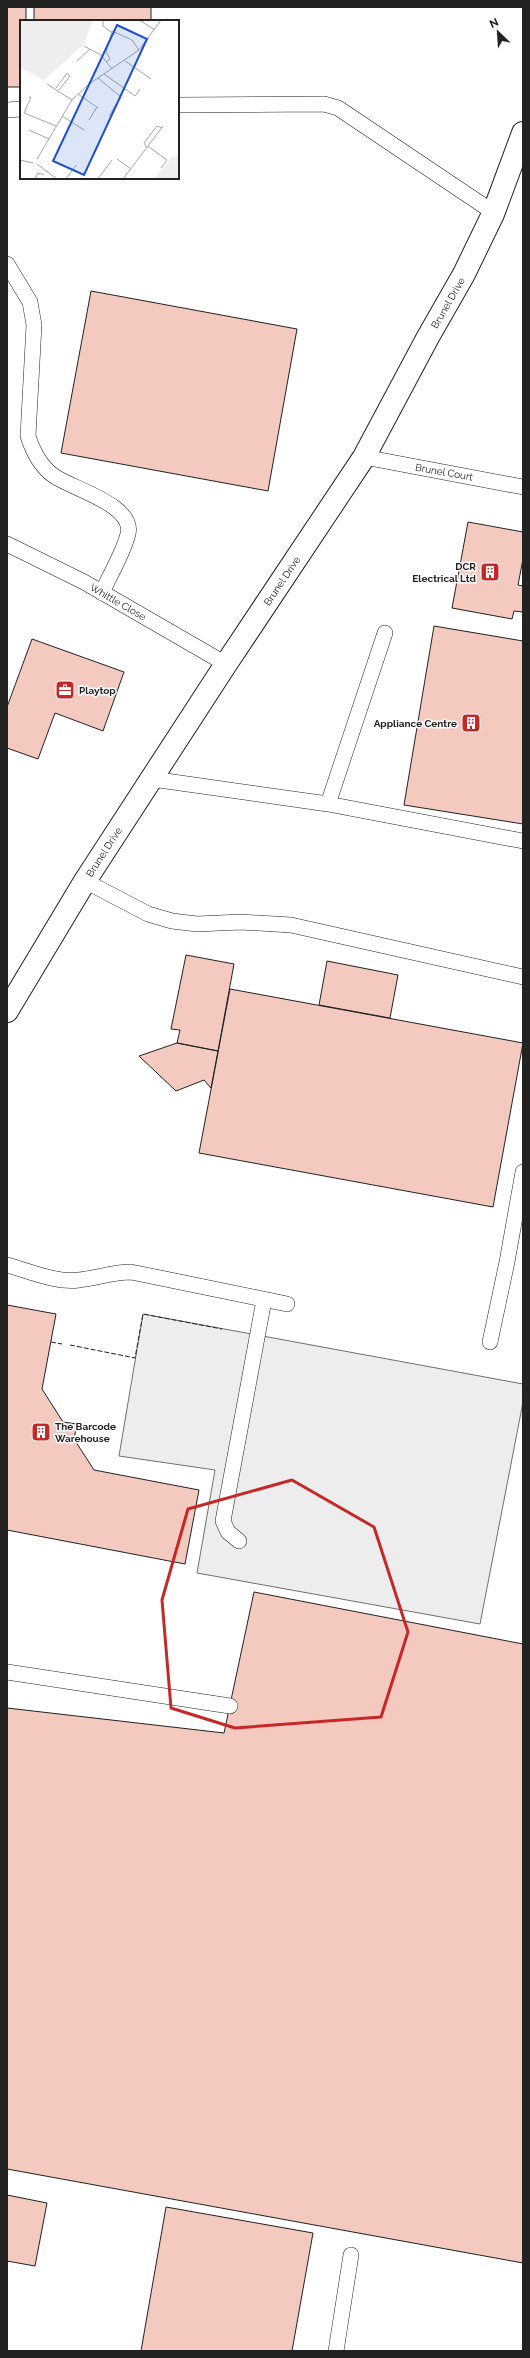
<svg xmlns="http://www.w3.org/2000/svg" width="530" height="2358" font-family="Raleway,sans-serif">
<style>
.parking{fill:#ededed;stroke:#6f6f6f}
.building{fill:#f3c9c0;stroke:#222}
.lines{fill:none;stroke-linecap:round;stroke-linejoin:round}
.lane-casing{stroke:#222;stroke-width:16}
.street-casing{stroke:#222;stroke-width:24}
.lane{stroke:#fff;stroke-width:15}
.street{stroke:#fff;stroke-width:22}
.fence{stroke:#222;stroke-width:1;stroke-dasharray:5 2;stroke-linecap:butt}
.marked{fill:none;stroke:#c62828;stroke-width:3;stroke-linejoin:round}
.labels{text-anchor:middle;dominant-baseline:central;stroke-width:3;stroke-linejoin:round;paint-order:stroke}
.street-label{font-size:10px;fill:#222;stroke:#fff}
.poi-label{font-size:10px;font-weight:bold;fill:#222;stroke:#fff;text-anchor:end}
.inset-road{fill:none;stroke:#a7a7a7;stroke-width:1}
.view{fill:#1d4ed8;fill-opacity:0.15;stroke:#1d4ed8;stroke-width:2}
.inset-edge{fill:none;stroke:#222;stroke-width:2}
</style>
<rect width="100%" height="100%" fill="#fff"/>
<path class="parking" d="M143,1314L523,1384V1402L480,1624L197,1573L215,1470L119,1456Z"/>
<path class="building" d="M7,7H26V21H21V87H7Z
M34,7H151V21H34Z
M91,291L297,329L268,491L61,453Z
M468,522L523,532V559L518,585L523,586V612L514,611L512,619L452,608Z
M434,626L523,641V824L404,805Z
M32,639L124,672L103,731L55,713L38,759L7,748V707Z
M186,955L234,964L218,1051L177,1043L180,1030L171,1029Z
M327,961L398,975L390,1018L319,1005Z
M230,989L523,1043L493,1207L199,1153Z
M177,1043L218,1051L211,1088L204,1080L176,1091L139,1056Z
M7,1305L56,1314L42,1389L63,1422L77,1424L74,1439L94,1470L199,1490L185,1564L7,1530Z
M254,1592L523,1644V2263L7,2169V1708L224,1733Z
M7,2195L47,2203L35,2266L7,2261Z
M166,2207L313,2233L292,2351H141Z"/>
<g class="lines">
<g class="lane-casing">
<path id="lane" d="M178,105L324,104L338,108L493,212
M7,110L21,109
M7,264L30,302L34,325L28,436C33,452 40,466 54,476C73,489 135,505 128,534C123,554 110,574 102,593
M364,457L523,487
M7,544L84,582L226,664
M152,779L328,804L523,841
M328,804L385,633
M85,881L148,914L172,921L197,924L241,922L291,925L523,977
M7,1265C29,1271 56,1283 79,1280C97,1278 113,1272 131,1272L287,1304
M490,1342L507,1262L523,1172
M239,1541L228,1532L223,1521L264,1300
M7,1672L230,1706
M336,2351L351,2255"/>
</g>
<g class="street-casing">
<path id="street" d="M7,1011L85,881L226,664L364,457L428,337L464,274L493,214L523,133"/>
</g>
<use href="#lane" class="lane"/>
<use href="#street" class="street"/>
<path class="fence" d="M51,1342L62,1344
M70,1345L135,1358L143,1314L222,1329"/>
</g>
<path class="marked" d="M292,1480L374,1527L408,1632L381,1717L235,1728L171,1708L162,1600L188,1509Z"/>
<defs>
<g id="building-square" transform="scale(1)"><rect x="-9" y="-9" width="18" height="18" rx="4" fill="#c62828" stroke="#fff"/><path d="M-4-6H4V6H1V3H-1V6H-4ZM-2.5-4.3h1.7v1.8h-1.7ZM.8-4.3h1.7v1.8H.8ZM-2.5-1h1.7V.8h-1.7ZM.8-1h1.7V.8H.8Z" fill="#fff"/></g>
<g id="office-square" transform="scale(1)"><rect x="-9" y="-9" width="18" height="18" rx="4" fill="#c62828" stroke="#fff"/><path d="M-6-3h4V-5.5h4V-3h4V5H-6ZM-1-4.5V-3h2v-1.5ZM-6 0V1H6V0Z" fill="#fff"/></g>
</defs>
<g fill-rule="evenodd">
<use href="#building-square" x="490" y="572"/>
<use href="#office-square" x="65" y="690"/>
<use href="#building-square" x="471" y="723"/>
<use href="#building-square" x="41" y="1432"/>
</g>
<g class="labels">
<g class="street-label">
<text transform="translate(448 303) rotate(-60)">Brunel Drive</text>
<text transform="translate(444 472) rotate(10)">Brunel Court</text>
<text transform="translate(282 581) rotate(-56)">Brunel Drive</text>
<text transform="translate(118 602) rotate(30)">Whittle Close</text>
<text transform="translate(104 852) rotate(-57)">Brunel Drive</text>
</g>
<g class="poi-label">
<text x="476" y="566">DCR<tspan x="476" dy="12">Electrical Ltd</tspan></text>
<text x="79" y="690" text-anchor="start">Playtop</text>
<text x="457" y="723">Appliance Centre</text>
<text x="55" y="1426" text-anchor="start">The Barcode<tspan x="55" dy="12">Warehouse</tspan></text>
</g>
</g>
<g transform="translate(20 20)">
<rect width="159" height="159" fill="#fff"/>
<path d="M0,0H73L63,25L24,60L0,47ZM152,137H159V159H134Z" fill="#eee"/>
<path class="inset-road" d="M83,0V6L91,12M119,0L135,10M64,26L81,35L92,49M57,41L70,29M105,41L131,59M86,42L90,39L86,32L92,11L112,20L119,30M84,54L115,76L120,69M78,58L101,77L89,96M27,64L52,80M36,68L47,53L50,56L39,70M58,74L78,88M9,77H11L4,93L36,106M42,96L64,110M69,100L77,87M9,110L29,119M128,126L147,140L141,148M127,128L124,123L137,106L142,108M17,139L52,80L69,64L119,30L141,0M97,139L111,149M0,140L13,143M17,144L37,159M15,159L18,153L24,155M46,159L56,145M78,159L92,140M103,159L143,106"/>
<path class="view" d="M97,5L127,19L64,155L33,141Z"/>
<rect width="159" height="159" class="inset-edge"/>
</g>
<rect width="530" height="2358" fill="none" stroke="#222222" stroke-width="16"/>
<g transform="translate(498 32) rotate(335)" stroke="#ffffff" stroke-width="3" paint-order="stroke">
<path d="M0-3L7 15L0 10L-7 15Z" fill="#222222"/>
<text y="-6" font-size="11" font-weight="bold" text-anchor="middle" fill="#222222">N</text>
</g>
</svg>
